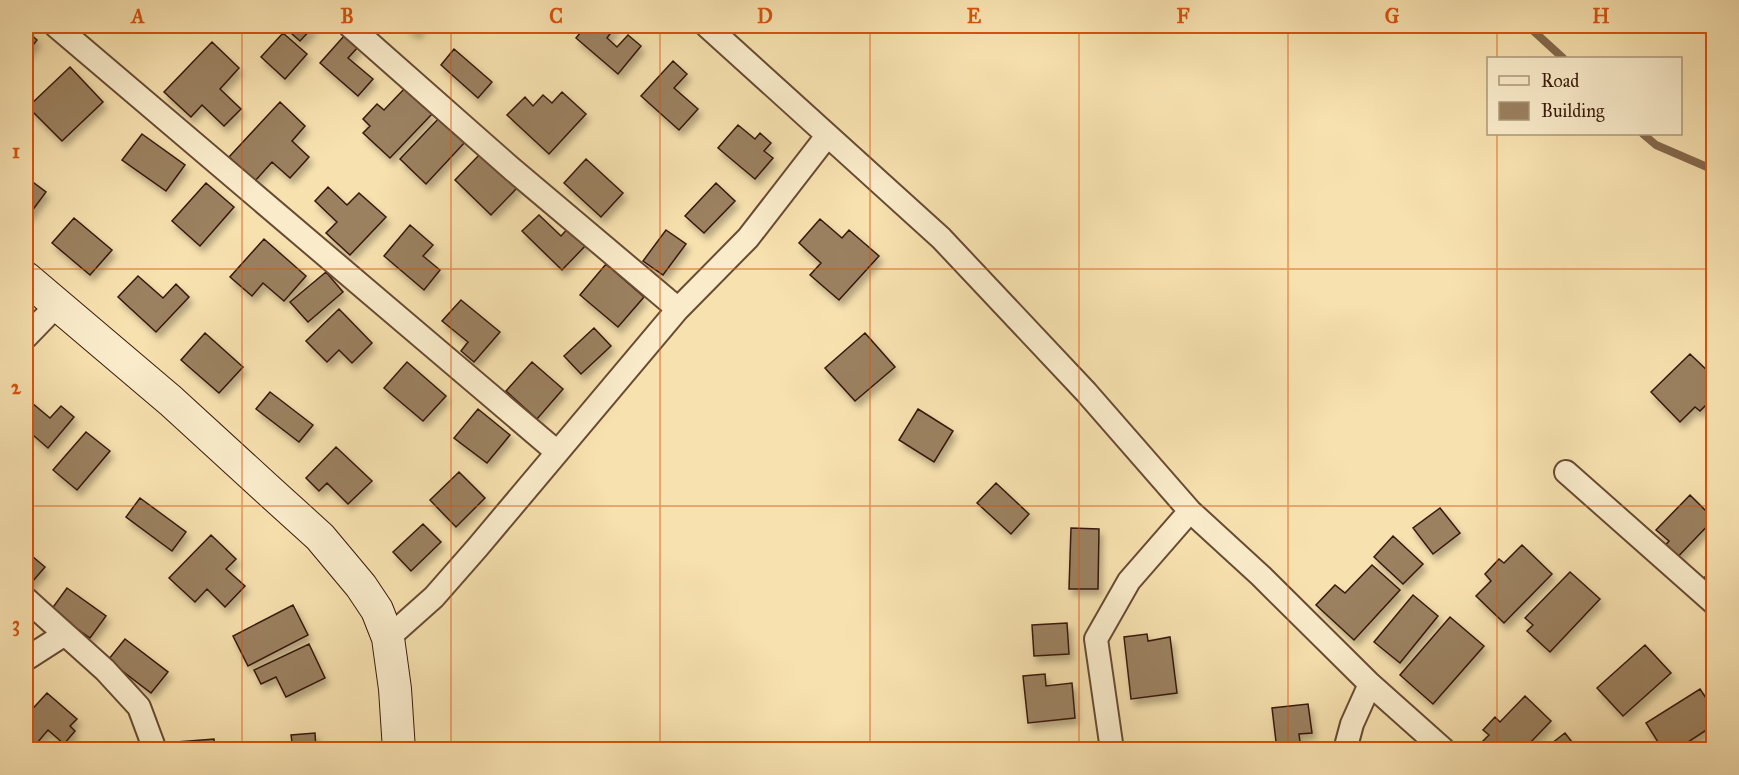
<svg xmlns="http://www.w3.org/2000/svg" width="1739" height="775" font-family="'IM FELL Great Primer',serif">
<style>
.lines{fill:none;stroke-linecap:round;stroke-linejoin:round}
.stream{stroke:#84684c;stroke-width:8}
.building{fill:#9b8160;stroke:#38190b;stroke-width:1.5;filter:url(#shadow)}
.street-casing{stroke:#684b34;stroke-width:26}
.secondary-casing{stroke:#38190b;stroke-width:34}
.street{stroke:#faeccb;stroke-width:22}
.secondary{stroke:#faeccb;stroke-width:32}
.grid{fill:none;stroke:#d6530c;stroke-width:1.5;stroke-opacity:0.55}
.neatline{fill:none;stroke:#d6530c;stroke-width:2}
.grid-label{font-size:20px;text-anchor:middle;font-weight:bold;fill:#d6530c}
</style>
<defs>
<filter id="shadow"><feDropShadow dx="3.5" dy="6" stdDeviation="3" flood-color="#0004"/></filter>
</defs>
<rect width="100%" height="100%" fill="#f7e1af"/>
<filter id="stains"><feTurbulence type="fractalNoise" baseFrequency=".00333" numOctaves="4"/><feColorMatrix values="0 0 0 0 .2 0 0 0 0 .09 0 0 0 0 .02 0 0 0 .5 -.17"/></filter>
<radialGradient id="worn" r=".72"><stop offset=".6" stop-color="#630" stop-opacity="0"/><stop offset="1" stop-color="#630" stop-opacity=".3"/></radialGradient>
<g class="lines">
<path class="stream" d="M1528,26L1563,58
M1643,134L1656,145L1714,170"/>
</g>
<path class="building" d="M283,26H314L300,41Z
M406,26H422L416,33Z
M586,26H616L607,38L617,47L628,35L641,46L618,74L576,38Z
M26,30L37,40L26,54Z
M283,33L307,54L285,79L261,57Z
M344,36L358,47L348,58L373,79L358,96L320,63Z
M212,42L239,68L220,89L241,109L224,126L202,105L191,117L164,92Z
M454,49L492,82L478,98L441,65Z
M673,61L687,74L674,88L698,109L679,130L641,96Z
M70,67L103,102L62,141L28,107Z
M405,88L432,114L390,158L363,133L370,126L363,119L377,104L384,110Z
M562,92L586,114L549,154L507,115L525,97L533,106L543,95L552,103Z
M280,102L305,126L292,141L309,157L290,178L272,162L255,181L229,157Z
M440,117L466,141L426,184L400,159Z
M738,125L755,139L760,133L771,143L764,151L773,158L755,179L718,148Z
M142,134L185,165L166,191L122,160Z
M482,152L518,187L491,215L455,180Z
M586,159L623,193L601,217L564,183Z
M26,177L46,192L29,215L26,213Z
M206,183L234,207L200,246L172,221Z
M716,183L735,201L704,233L685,216Z
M328,187L347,205L359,193L386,217L350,255L326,233L337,222L315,201Z
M539,215L561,236L570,226L588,243L562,270L522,231Z
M74,218L112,250L90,275L52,243Z
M820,219L842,238L849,230L879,256L839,300L810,275L821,263L799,243Z
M410,225L433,245L423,256L440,270L424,290L384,256Z
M666,230L686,244L663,275L643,261Z
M264,239L306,276L284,301L263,283L252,296L230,277Z
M606,264L644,297L618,327L580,295Z
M326,272L343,292L308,322L290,302Z
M138,276L163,298L176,284L189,297L156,332L118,297Z
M461,300L500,332L474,362L461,351L468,342L442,321Z
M339,309L372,343L352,363L339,350L327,362L306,341Z
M594,328L611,346L581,374L564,356Z
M205,333L243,367L219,393L181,360Z
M865,333L895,367L855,401L825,368Z
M1714,337V351L1706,344Z
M1690,354L1714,377V385L1706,393L1712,399L1700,411L1695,407L1680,422L1651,392Z
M407,362L446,396L423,421L384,388Z
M532,362L563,389L537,419L506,391Z
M270,392L313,425L299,442L256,409Z
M26,398L50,418L61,406L74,417L48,448L26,429Z
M478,409L510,435L487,463L454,438Z
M918,409L953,431L934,462L899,440Z
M86,432L110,451L77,490L53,470Z
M336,447L372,481L348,504L327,483L319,491L306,478Z
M459,472L485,498L456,527L430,500Z
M996,483L1029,514L1011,534L977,503Z
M1690,495L1714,519L1672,563L1660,551L1669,541L1656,530Z
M140,498L186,532L172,551L126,517Z
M1440,508L1460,533L1433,554L1413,528Z
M423,524L441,542L411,571L393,552Z
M1071,528L1099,529L1098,589H1069Z
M211,535L236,559L226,569L245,586L225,607L207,589L195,602L169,578Z
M1393,536L1423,564L1403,584L1374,557Z
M1522,545L1552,574L1504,623L1476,596L1491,581L1485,574L1499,559L1504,563Z
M26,551L45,567L26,589Z
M1372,565L1400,590L1354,640L1316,605L1335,585L1345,593Z
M1714,568V593L1701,581Z
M1570,572L1600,599L1550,652L1527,631L1533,625L1525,618Z
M67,588L106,616L90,638L51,610Z
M1413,595L1438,616L1400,663L1374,642Z
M293,605L308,635L248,666L233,636Z
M1450,617L1484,646L1433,704L1400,675Z
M1067,623L1069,654L1034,656L1032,625Z
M1147,634L1148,641L1170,637L1177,693L1131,699L1124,637Z
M125,639L168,672L151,693L108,660Z
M309,644L325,678L286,697L276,677L261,684L254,670Z
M1645,645L1671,673L1623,716L1597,688Z
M1045,674L1046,686L1072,683L1075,718L1028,723L1023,676Z
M1700,689L1714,710V725L1676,750H1663L1646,723Z
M47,693L77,719L70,726L75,731L64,744L48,730L31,750H28L26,747V716Z
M1525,696L1551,721L1529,744L1532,747L1530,750H1490L1482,742L1489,735L1483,730L1495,717L1500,722Z
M1308,704L1312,733L1299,734L1301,750H1277L1272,708Z
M315,733L316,750H293L291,735Z
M1565,733L1578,750H1543Z
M1712,738L1714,750H1694Z
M214,739L215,750H178L177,742Z
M1085,746V750H1064Z"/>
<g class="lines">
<g class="street-casing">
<path id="street" d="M56,26L557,452
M350,26L512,169L678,309
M707,26L941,238L1086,392L1190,511L1261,576L1370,684L1444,750
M26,337L57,305
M1566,472L1714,603
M26,599L105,670L139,707L155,750
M388,638L434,597L477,548L678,309L748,238L827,136
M26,659L65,634
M1112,750L1096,639L1129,581L1190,511
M1345,750L1352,724L1370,684"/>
</g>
<g class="secondary-casing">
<path id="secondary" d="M26,278L171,401L266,488L320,537L361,586L377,610L388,638L395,689L399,750"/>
</g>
<use href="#street" class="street"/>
<use href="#secondary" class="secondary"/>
</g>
<path class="grid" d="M242,26V750M451,26V750M660,26V750M870,26V750M1079,26V750M1288,26V750M1497,26V58M1497,134V750M26,269H1714M26,506H1714"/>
<rect width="1739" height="775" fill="none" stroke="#f7e1af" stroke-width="66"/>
<rect x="1487" y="57" width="195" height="78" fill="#faeccb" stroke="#ac987e" stroke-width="1.5"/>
<rect x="1499" y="76" width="30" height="9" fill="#faeccb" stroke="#ac987e" stroke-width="1.5"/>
<text x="1541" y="87" font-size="18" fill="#38190b">Road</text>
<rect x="1499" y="102" width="30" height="18" fill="#9b8160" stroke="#ac987e" stroke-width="1.5"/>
<text x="1541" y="117" font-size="18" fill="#38190b">Building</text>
<rect x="33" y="33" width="1673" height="709" class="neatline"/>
<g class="grid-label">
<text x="138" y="23">A</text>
<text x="347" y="23">B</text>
<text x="556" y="23">C</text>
<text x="765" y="23">D</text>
<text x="974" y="23">E</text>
<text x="1183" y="23">F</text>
<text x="1392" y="23">G</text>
<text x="1601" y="23">H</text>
<text x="16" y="158">1</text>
<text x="16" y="394">2</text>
<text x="16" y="631">3</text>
</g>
<rect width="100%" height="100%" filter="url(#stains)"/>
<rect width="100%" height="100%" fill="url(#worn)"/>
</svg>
